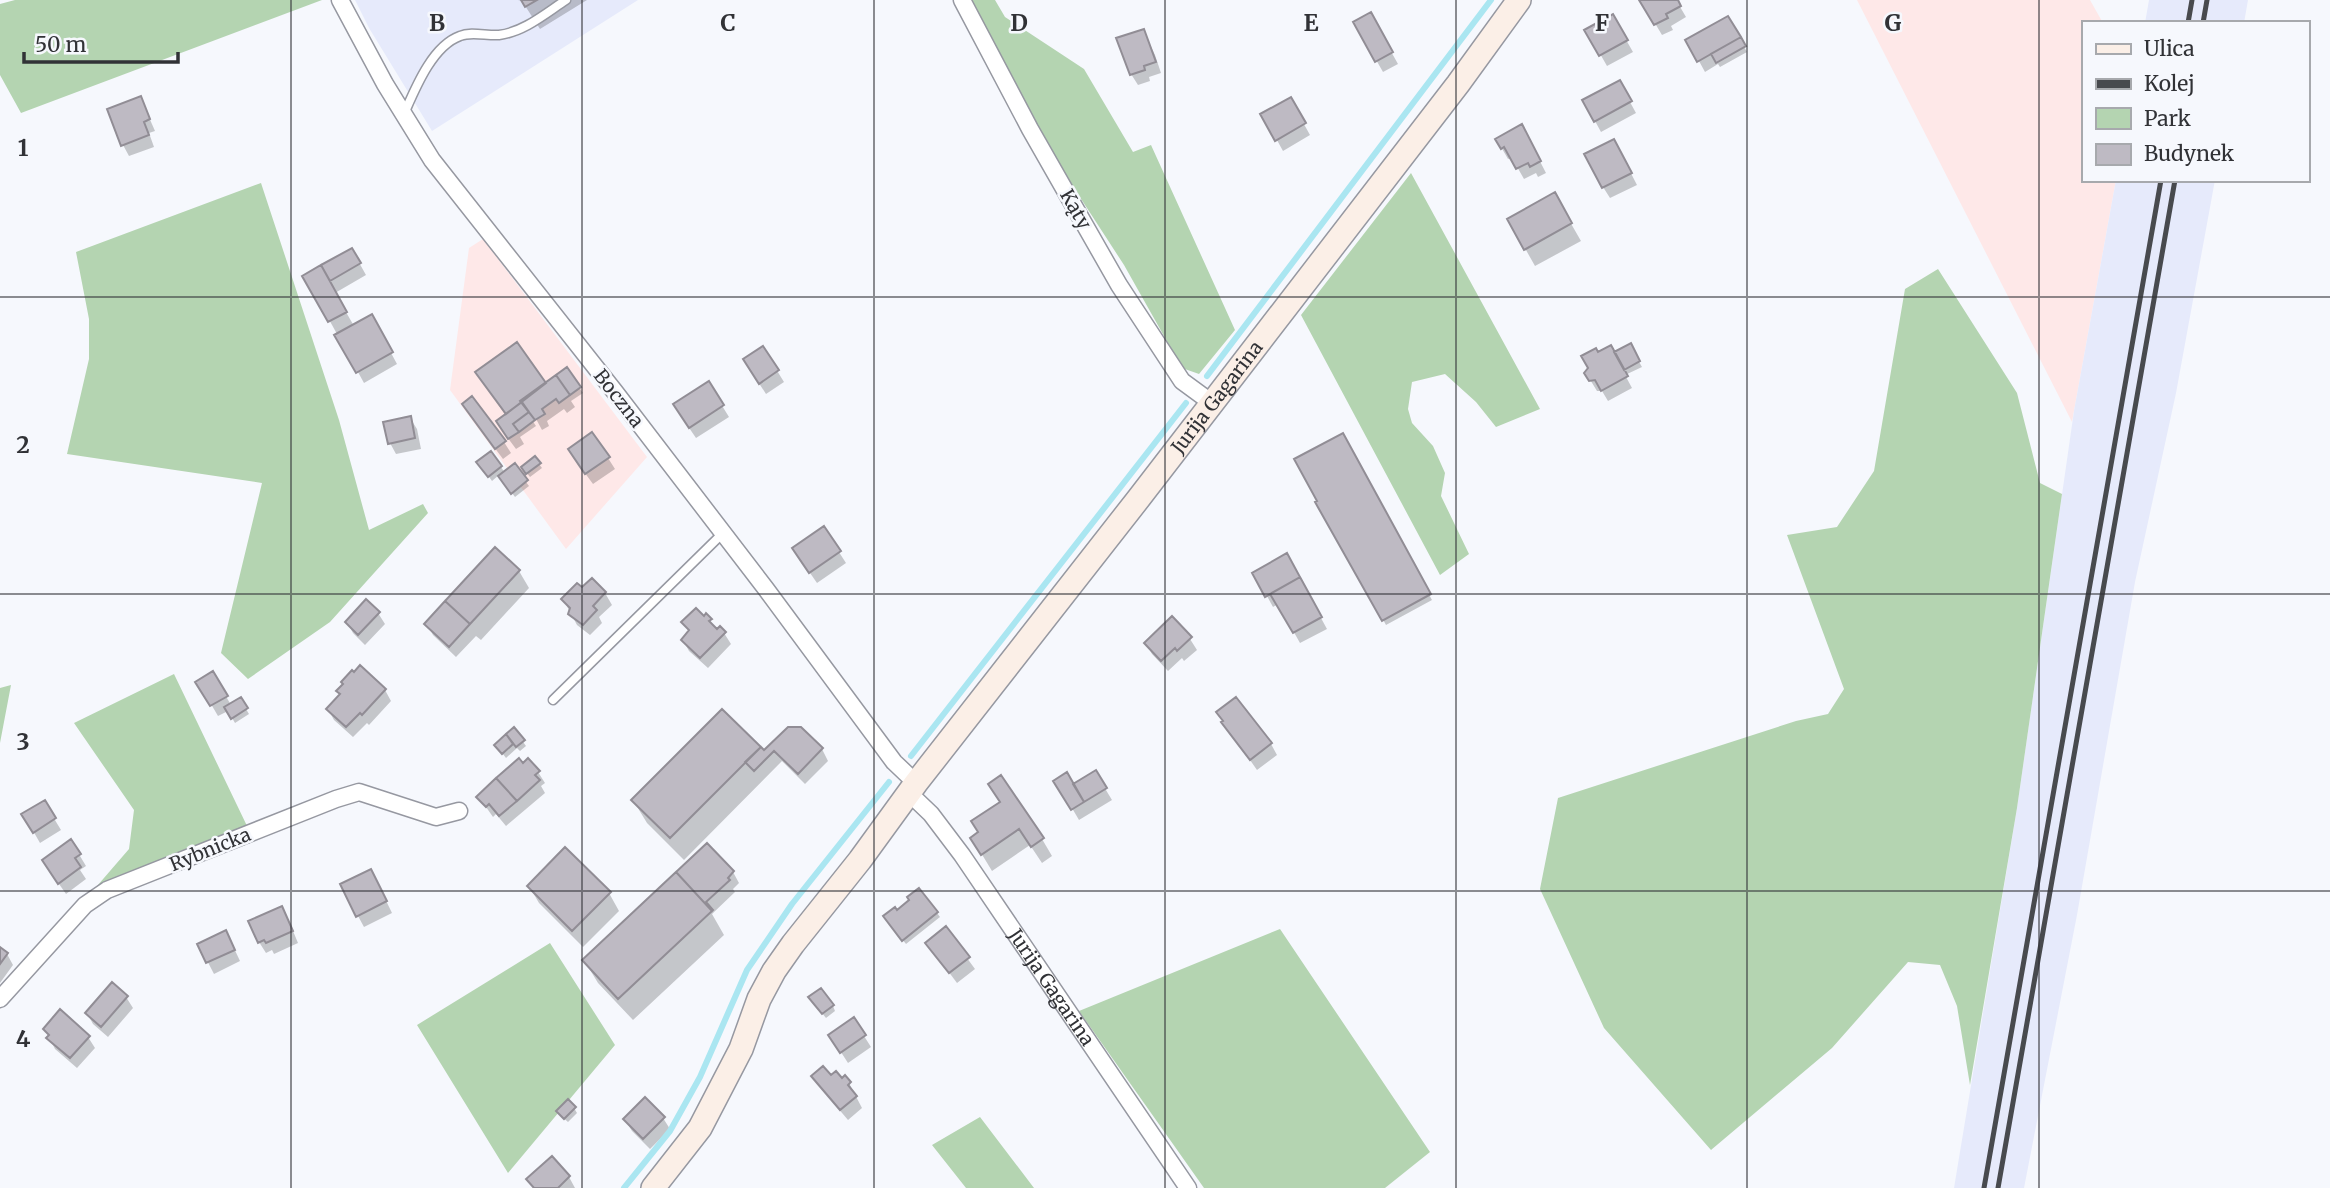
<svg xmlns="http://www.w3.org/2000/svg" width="2330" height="1188" font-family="Merriweather,serif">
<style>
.commercial{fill:#fee8e8}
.built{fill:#e6eafb}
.green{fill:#b4d4b1}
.shadow{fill:#0003}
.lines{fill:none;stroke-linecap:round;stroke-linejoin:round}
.stream{stroke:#aae6f1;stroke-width:6}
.building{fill:#bebac3;stroke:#918d95;stroke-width:2}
.lane-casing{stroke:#9698a1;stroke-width:11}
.street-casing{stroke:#9698a1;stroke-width:19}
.secondary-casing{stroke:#9698a1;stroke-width:26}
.lane{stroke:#fff;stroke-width:8}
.street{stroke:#fff;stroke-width:16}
.secondary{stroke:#fbefe7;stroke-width:23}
.rail{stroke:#484a4e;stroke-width:5}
.grid{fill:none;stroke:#313236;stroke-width:2;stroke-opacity:0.55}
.labels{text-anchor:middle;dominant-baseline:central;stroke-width:5;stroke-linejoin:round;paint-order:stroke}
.street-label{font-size:19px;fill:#313236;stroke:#f6f8fd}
.grid-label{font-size:23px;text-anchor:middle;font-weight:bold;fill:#313236;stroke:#f6f8fd;stroke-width:5;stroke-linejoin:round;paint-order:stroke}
</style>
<rect width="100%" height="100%" fill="#f6f8fd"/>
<path class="commercial" d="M1857,0H2090L2103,23H2083V180H2116L2072,422Z
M483,239L647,457L566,549L450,390L469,248Z"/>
<path class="built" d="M355,0H638L432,131L369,28Z
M2149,0H2248L2244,23H2145Z
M2116,180H2215L2176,393L2135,582L2077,915L2024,1188H1954L2017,808L2074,411Z"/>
<path class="green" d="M15,0H322L21,113L0,75V4Z
M971,0H995L1005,17L1084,69L1133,152L1151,145L1235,330L1199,374L1182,368L1124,265L1059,165Z
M1411,173L1540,409L1496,427L1476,402L1445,374L1412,382L1408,409L1412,423L1433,446L1445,473L1441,496L1469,554L1440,575L1301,315Z
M261,183L339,420L369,530L423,504L428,513L330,622L248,679L221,653L262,483L67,454L89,359V319L76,252Z
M1938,269L2017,393L2040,483L2062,494L2017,808L1970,1085L1957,1006L1940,965L1908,962L1832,1048L1711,1150L1604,1028L1540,889L1558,798L1796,721L1828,714L1844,689L1787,535L1837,527L1874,471L1905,289Z
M174,674L248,828L91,893L129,849L134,810L74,723Z
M11,685L0,743V688Z
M1280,929L1430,1152L1385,1188H1204L1079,1011Z
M550,943L615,1045L508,1173L417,1025Z
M980,1117L1034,1188H966L932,1145Z"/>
<path class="shadow" d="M518,0H587L540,29L522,1Z
M1641,0H1676L1686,17L1671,26L1673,30L1662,35Z
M1370,14L1398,64L1383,72L1355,23Z
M1613,17L1633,52L1607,66L1587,31Z
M1728,18L1747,52L1720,67L1718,64L1705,72L1688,41Z
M1143,31L1155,55L1161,73L1149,77L1150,81L1138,85L1131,74Z
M1619,82L1636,113L1601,132L1584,101Z
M141,99L155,131L149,133L154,147L129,156L123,145Z
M1290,99L1310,135L1283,151L1263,115Z
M1528,138L1546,173L1538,177L1536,173L1524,179L1512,158L1508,159L1497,140Z
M1620,152L1637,185L1610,198L1603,187Z
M1554,194L1581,241L1535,266L1509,220Z
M352,250L366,275L335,293L354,326L371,316L397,364L364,383L305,276Z
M1630,346L1642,367L1625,375L1632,388L1608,401L1602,391H1597L1586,373L1597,354H1614Z
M763,348L784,382L766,394L751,371Z
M567,370L583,393L571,401L575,407L567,413L564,409L547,421L549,426L542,430L535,417H530L536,426L520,437L524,444L516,449L504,433L506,416L477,373L545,386Z
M708,383L729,417L696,438L681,416Z
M470,415L504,442L511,453L503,459Z
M410,418L417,429L421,449L396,454L390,443Z
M1342,435L1432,600L1386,625L1296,460Z
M608,458L615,469L593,484L576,461Z
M539,464L542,468L530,477L526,472Z
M514,466L529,486L515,497L499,475L492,481L482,467H501L505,473Z
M824,529L846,563L817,583L801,560Z
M1287,556L1327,629L1300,643L1278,604L1273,607L1255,574Z
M519,571L529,588L481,640L476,636L456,657L433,635L427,624Z
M592,580L605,593L612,605L599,617L602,623L590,635L577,625L563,599L582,590Z
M378,613L385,624L365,645L353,633L347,622Z
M704,618L710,620L717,632L724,633L731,644L708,668L689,651L683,640L689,632L684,622Z
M1190,639L1197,650L1184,661L1182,658L1168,671L1152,654L1146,643Z
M213,674L231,705L240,699L249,714L235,723L228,711L218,716L198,682Z
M344,685L385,690L391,701L369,725L367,723L353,737L334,720L328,709L341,695Z
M1224,723L1271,744L1277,755L1257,770Z
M514,729L526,746L520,751L517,748L506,758L496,745Z
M800,729L822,749L828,761L805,784L782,761L684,860L647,823L633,800L764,752Z
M523,765L538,772L545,783L541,786L545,793L506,826L496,814L493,817L479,797Z
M1095,772L1112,800L1079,820L1056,781L1073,786Z
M44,802L61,830L40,843L24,815Z
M1001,803L1042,839L1052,856L1042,863L1030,845L992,871L972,838L980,833Z
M71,841L86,866L80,870L86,879L66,894L50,871Z
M733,872L739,883L733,889L735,892L712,914L724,935L633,1020L598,983L584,960Z
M377,882L392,913L364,927L358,916Z
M529,886L609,893L619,911L583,947L539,903Z
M896,912L937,913L940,917L906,944L888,922Z
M288,919L298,943L274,954L272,950L266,953L259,942Z
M945,928L975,969L957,983L927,943Z
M232,944L240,961L214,974L199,945Z
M0,949L7,954L13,965L0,983Z
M126,997L133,1008L108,1037L93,1024L87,1013Z
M813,1002L833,1006L835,1011L826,1018Z
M45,1029L88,1037L95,1048L77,1068L55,1049Z
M864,1036L871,1047L848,1063L837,1046Z
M813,1076L849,1083L862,1108L848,1120L820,1087Z
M574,1108L577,1113L568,1122L561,1116Z
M663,1118L670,1129L650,1149L632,1131L625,1120Z
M569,1177L575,1188H533L528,1179Z"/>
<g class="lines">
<path class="stream" d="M1207,376L1491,0
M911,756L1186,403
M624,1188L670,1131L700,1077L747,970L792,904L889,782"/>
</g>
<path class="building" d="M521,0H537L525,7Z
M1639,0H1678L1681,6L1666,14L1668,18L1654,25Z
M1371,12L1393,52L1375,62L1353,22Z
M1613,14L1628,40L1599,56L1584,30Z
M1728,16L1741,37L1697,62L1685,40Z
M1144,29L1156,62L1144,66L1145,70L1130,75L1116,38Z
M1741,37L1746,46L1716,63L1711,54Z
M1620,80L1632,101L1594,122L1582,100Z
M141,96L150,119L144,122L149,135L121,146L107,109Z
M1291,97L1306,123L1275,141L1260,114Z
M1522,124L1541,161L1530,167L1528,163L1516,169L1504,147L1501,149L1495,139Z
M1614,139L1632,173L1602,188L1584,154Z
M1555,192L1572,223L1524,250L1507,219Z
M352,248L361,263L330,281L321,265Z
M321,265L347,312L328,322L302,276Z
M372,314L393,352L356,373L334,335Z
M517,342L546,383L506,414L475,372Z
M1631,343L1640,361L1624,370L1614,352Z
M1611,345L1628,376L1601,391L1595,380L1589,381L1584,373L1588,368L1581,356L1596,348L1598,352Z
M763,346L779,370L759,384L743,359Z
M567,367L581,387L570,395L556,375Z
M556,375L570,395L559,403L556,399L542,409L545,414L535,420L520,401Z
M709,381L724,405L689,428L673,404Z
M472,396L506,441L495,449L462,404Z
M522,402L529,412L513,424L519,432L508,439L496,421Z
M529,412L535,420L519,432L513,424Z
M411,416L415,438L388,444L383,422Z
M592,432L610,457L585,474L568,449Z
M1343,433L1431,594L1382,621L1315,502L1317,501L1294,459Z
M491,451L502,466L488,477L476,462Z
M535,456L541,463L526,474L521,467Z
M515,463L528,480L511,494L498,476Z
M824,526L841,551L809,573L792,548Z
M495,547L520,570L470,624L445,601Z
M1287,553L1300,577L1265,597L1252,573Z
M1300,577L1322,617L1293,633L1270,594Z
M592,578L606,592L593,606L597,610L583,625L568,614L570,608L561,599L577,583L582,587Z
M366,599L380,612L358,635L345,622Z
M445,601L470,624L449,647L424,624Z
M696,608L704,616L706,613L712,619L709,621L717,629L720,626L726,632L700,658L681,640L689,630L681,622Z
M1172,616L1192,637L1177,651L1175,648L1161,661L1144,643Z
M360,665L386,689L362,715L360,713L346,727L326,709L340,694L336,691L343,684L341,682L352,670L354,672Z
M213,671L228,696L210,706L195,682Z
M241,697L248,708L231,719L224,707Z
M1236,697L1272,743L1250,760L1221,722L1223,721L1216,712Z
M722,709L761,747L670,838L631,800Z
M514,727L525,740L516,747L506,734Z
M788,727H801L823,748L798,774L774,751L754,771L745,762L761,747L764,750Z
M506,734L513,744L502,754L494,745Z
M519,758L523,763L528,758L540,771L535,775L540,780L517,801L496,778Z
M1096,770L1107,788L1084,802L1073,784Z
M1067,772L1084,802L1071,810L1053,781Z
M1001,775L1044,838L1031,847L1019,829L981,855L970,838L978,832L971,821L1000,802L988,784Z
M496,778L517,801L499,816L489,804L486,807L476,797Z
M45,800L56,818L33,833L21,814Z
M71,839L81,854L75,858L81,867L58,884L42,860Z
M707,843L734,871L728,878L730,880L706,902L713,910L712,911L676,872Z
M565,847L611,892L572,931L527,886Z
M371,869L387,901L356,917L340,884Z
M676,872L712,911L618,999L582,960Z
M919,888L938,912L902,941L883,916L895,907L897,910L909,900L907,897Z
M282,906L293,931L266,943L264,940L258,943L248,921Z
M946,926L970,957L949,973L925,943Z
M226,930L235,950L206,963L197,944Z
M0,947L8,953L0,964Z
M112,982L128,996L101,1027L85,1013Z
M821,988L834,1005L822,1014L808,997Z
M60,1009L90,1036L70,1058L46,1038L49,1035L43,1029Z
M854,1017L866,1035L840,1053L828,1035Z
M823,1066L831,1075L836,1071L842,1078L845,1075L851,1082L848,1085L857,1096L840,1110L811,1076Z
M645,1097L665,1117L643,1139L623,1119Z
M568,1099L576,1107L564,1119L556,1111Z
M552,1156L570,1176L558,1188H534L526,1179Z"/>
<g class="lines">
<g class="lane-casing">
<path id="lane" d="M404,114C415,89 432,46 460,36C471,31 487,36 499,35C524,32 546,13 566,0
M553,700L723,533"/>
</g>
<g class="street-casing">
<g id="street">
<path d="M340,0L385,84L432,160L615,392L766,589L894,762L916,783"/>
<path d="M962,0L1030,129L1119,285L1182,381L1212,403"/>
<path id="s1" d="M908,792L931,814L962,855L1188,1188"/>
<path d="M0,999L85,905L107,890L336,799L359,792L436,817L459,811"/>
</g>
</g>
<g class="secondary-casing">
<g id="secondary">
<path id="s2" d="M653,1188L700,1128L741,1049L759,999L774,971L793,944L860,860L916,783L1139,498L1458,84L1519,0"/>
</g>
</g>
<use href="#lane" class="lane"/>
<use href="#street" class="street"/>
<use href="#secondary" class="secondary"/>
<path class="rail" d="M2188,23L2192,0
M2203,23L2207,0
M1984,1188L2161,180
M1998,1188L2175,180"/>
</g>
<path class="grid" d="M291,0V1188M582,0V1188M874,0V1188M1165,0V1188M1456,0V1188M1747,0V1188M2039,0V1188M0,297H2330M0,594H2330M0,891H2330"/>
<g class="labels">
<g class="street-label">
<text transform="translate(1076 209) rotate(60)">Kąty</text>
<text transform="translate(619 398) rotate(52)">Boczna</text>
<text stroke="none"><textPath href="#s2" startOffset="975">Jurija Gagarina</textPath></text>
<text transform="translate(210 849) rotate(-22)">Rybnicka</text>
<text stroke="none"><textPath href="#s1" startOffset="243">Jurija Gagarina</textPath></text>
</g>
</g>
<g class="grid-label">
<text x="437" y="31">B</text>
<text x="728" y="31">C</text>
<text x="1019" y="31">D</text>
<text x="1311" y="31">E</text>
<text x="1602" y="31">F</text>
<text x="1893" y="31">G</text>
<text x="23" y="156">1</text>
<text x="23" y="453">2</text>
<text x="23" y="750">3</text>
<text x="23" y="1047">4</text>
</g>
<rect x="2082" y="21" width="228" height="161" fill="#f6f8fd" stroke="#a7a9ad" stroke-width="2"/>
<rect x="2096" y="44" width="35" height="10" fill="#fbefe7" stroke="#a7a9ad" stroke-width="2"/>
<text x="2144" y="56" font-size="21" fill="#313236">Ulica</text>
<rect x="2096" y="79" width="35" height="10" fill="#484a4e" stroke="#a7a9ad" stroke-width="2"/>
<text x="2144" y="91" font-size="21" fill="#313236">Kolej</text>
<rect x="2096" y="108" width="35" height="21" fill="#b4d4b1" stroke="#a7a9ad" stroke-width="2"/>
<text x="2144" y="126" font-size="21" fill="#313236">Park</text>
<rect x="2096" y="144" width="35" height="21" fill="#bebac3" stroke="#a7a9ad" stroke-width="2"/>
<text x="2144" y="161" font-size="21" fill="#313236">Budynek</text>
<path d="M24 52v10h154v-10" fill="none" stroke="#313236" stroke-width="3.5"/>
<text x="35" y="52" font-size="21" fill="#313236" stroke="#f6f8fd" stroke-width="5" paint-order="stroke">50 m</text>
</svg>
